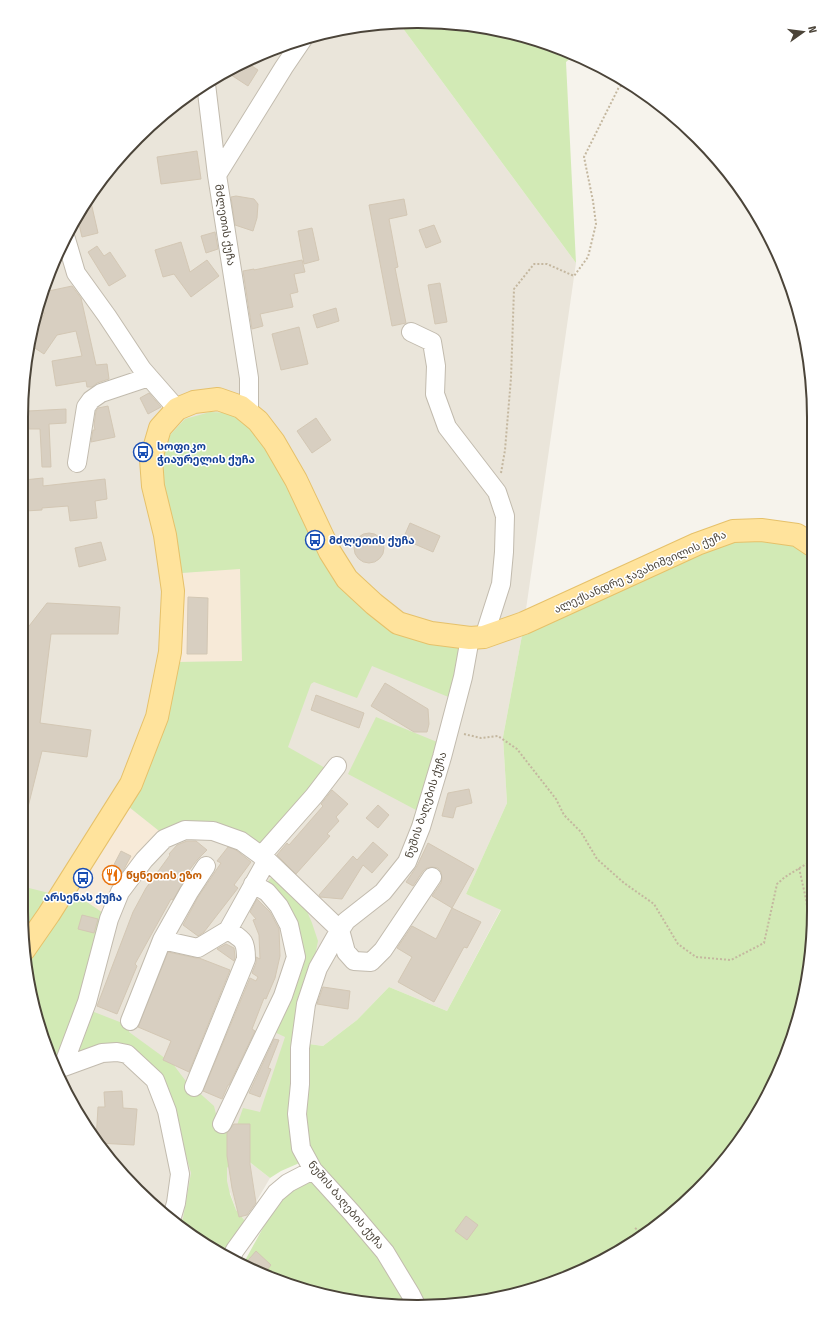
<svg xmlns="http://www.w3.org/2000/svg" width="835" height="1328" font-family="'Fira Sans Condensed','Noto Sans Georgian',sans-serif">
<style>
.residential{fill:#eae5da}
.commercial{fill:#f7ead8}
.green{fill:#d2eab5}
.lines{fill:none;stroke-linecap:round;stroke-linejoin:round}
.stream{stroke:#a9d4f2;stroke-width:3.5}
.building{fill:#d8cfc1;stroke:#d3c7b4}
.minor-casing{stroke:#c2bbae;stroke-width:20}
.major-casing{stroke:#e6c16a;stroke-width:24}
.path{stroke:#c4b79f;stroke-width:2;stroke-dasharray:2 2;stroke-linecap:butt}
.minor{stroke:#fff;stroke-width:18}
.major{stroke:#ffe39c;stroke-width:22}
.labels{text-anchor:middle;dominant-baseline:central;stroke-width:3;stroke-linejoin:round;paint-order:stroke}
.street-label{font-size:11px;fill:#4b4439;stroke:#fff}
.transit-label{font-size:11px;font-weight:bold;fill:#164399;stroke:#fff;text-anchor:start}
.food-label{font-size:11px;font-weight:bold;fill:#c56008;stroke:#fff;text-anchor:start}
.rim{fill:none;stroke:#4b4439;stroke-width:2}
</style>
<rect width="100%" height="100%" fill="#f6f3ec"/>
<path class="residential" d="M399,23L576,263L523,630L503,737L507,803L466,894L501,909L447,1011L389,987L357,1020L323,1046L309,1044L247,1160L270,1178L245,1221L236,1210L230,1192L202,1241L176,1225L137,1191L88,1131L42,1038L24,962V366L51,266L103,176L156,119L219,74L290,42L366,24Z"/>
<path class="commercial" d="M240,568L242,661L178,662L184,598L181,573Z
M129,807L163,834L106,915L75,894Z"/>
<path class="green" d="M444,22L520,35L574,55L566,62L576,263L399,23Z
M210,412L232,413L252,426L355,600L460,642L451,698L372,666L357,698L314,682L311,684L288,747L327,769L258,846L242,833L163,834L129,807L178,662L242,661L240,569L181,573L158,473L162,452L170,435L185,419Z
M733,531L812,545L811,962L784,1062L732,1152L679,1208L638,1240L593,1266L520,1293L417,1307L319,1177L297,1114L309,1044L323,1046L357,1020L389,987L447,1011L501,910L466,894L507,803L503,737L523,630Z
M376,717L442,744L427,793L407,838L416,810L348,774Z
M275,873L303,902L312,923L318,941L315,956L307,972L300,1000L304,1161L281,1171L270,1178L238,1153L227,1168V1181L230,1194L236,1210L245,1221L227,1257L179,1227L183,1218L191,1173L167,1088L148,1061L132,1046L121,1043L109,1045L74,1057L89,1010L130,1026L129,1032L173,1064L185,1080L214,1106L217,1118L236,1128L243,1108L260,1112L285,1037L270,1030L298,955L265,885Z
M29,888L53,894L24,935V889Z
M75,894L106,915L90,980L59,1056L53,1059L42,1038L25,967Z
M312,1179L377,1249L411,1306L355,1301L349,1294L342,1300L340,1299L290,1286L242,1266L281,1195Z"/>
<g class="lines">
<path class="stream" d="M514,35V34"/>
</g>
<path class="building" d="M246,62L258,70L248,86L225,71Z
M197,151L201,179L161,184L157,157Z
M236,196L254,199L258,204L257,218L253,231L235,225L231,197Z
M90,198L98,233L82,237L78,220Z
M404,199L407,215L389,219L398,267L395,268L406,323L392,326L369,205Z
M434,225L441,242L426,248L419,230Z
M312,228L319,260L304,264L298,231Z
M215,232L218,249L206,253L201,236Z
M181,242L190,272L207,260L219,276L191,297L174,274L163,277L155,250Z
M97,246L104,256L110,252L126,276L109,286L88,252Z
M302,260L305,272L294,274L298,292L290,294L293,307L260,314L263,326L252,329L243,271L254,269V270Z
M440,283L447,322L435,324L428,285Z
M72,286L81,298L96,365L107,364L109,379L97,383L92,387H87L86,381L56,386L52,361L82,356L76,331L57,335L44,354L30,345L34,330L45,313L38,314L44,292Z
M336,308L339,321L317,328L313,315Z
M299,327L308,364L281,370L272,334Z
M149,393L161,407L148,414L140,398Z
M108,406L115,437L91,442L93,430H95L94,425L96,411L98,408Z
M66,409V423L49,424L51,467H42L40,429H29L28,411Z
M316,418L331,440L312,453L297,431Z
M43,478V486L105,479L107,499L95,501L97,518L70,521L68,506L42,508V510L25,511L24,480Z
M410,523L440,536L433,552L403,539Z
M354 548a15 15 0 1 1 30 0a15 15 0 1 1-30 0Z
M101,542L106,560L79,567L75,548Z
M188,597L208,598L207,654H187Z
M47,603L120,607L118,634H51L40,723L91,730L87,757L42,751L28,807H24V639L26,630Z
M385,683L428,709L429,724L427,732H414L371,706Z
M316,695L364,713L359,728L311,710Z
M469,789L472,803L456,807L453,818L442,816L448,793Z
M332,790L348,804L336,817L339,821L327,834L330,836L296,874L277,855L287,843L289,845L323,806L321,804Z
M378,805L389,815L378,828L366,818Z
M187,841H196L207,850L197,860L185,876L186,877L173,900L171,899L135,964L137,966L117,1014L97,1006L133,912L146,888L170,855L169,854L177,845Z
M373,842L388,855L372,873L363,865L342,899L320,897L319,895L353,856L357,860Z
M428,843L474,869L452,908L432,896L441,883L442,878L441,872L438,868L432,867L427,868L423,871L413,886L406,882L417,866Z
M228,847L236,850L251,862L234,885L238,888L204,932L198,936L183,925L198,897L221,863L217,861Z
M121,851L131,856L123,871L114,882L106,880Z
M257,899L270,912L279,929L280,956L275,978L266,999L264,998L252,1029L255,1031L229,1085H228L222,1099L203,1091L250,978L256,981L258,977L252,973L256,963V957L260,959L259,935L253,920L256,919L250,912Z
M452,908L481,922L467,948L464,947L434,1002L398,982L412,957L397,948L412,926L436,939Z
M82,915L98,919L94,933L78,929Z
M226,944L234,948L235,957L234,961L217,949Z
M168,952L196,958H199L230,970L189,1072L163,1060L171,1041L138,1027Z
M323,987L350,991L348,1009L317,1004Z
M274,1039L279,1040L268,1068L271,1069L260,1097L249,1093Z
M122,1091L123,1108L137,1109L134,1145L98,1143L96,1141L98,1107H105L104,1092Z
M234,1124H250V1164L256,1203L247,1215L239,1217L232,1188L227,1156V1133Z
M466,1216L478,1225L467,1240L455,1231Z
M256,1251L271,1265L263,1275L243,1266Z"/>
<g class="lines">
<g class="minor-casing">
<path id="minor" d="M206,84L217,175L249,378V413
M217,175L284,67L303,39
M66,239L76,273L107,316L142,369L177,409
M411,332L432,342L436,366L435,394L447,427L497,492L505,516L504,552L501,584L484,637
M77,463L86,407L91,400L101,393L149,377
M261,856L314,796L337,766
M162,940L198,948L228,930L267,860
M130,1021L162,940L189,892L206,866
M66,1066V1058L87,1002L109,919L120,892L144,860L164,839L185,830L213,831L241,841L267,860L340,930L346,952L354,961L371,962L383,950L432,877
M58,1069L102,1053L117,1052L127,1054L155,1080L167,1111L180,1174L176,1203L171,1220
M194,1087L246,959C246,940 243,940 228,930
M222,1124L283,996L296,957L289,925L279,906L267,892L253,884
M230,1259L235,1250L276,1193L288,1183L313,1170
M417,1307L411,1295L385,1252L352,1213L313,1170L301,1148L297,1114L300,1084V1048L306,1004L318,968L335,938L346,921L383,892L407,862L421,827L442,757L463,677L470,638"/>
</g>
<g class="major-casing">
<path id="major" d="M24,950L49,914L131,784L157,717L170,652L173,591L165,535L153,486L151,459L160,428L177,409L194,402L218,399L241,407L258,421L274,442L296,480L330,552L347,579L374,604L398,623L431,633L470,638L484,637L524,623L697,544L733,531L761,530L797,535L812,545"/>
</g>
<path class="path" d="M501,473L505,450L511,378L514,289L534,264H547L574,276L588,257L596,224L593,201L584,157L619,87L627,83
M464,734L481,738L498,736L517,749L556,799L564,815L581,832L597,859L624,883L654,904L678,944L696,957L731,960L764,943L777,884L785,877L811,861
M799,868L806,899L811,933
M635,1228L645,1235"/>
<use href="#minor" class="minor"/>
<use href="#major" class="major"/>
</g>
<defs>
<g id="bus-ring" transform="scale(1)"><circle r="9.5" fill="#fff" stroke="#1a4fb4" stroke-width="1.5"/><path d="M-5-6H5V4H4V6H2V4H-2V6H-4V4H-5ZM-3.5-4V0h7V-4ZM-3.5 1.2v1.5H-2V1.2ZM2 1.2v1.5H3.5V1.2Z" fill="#1a4fb4"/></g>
<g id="restaurant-ring" transform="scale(1)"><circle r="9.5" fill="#fff" stroke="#e8710a" stroke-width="1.5"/><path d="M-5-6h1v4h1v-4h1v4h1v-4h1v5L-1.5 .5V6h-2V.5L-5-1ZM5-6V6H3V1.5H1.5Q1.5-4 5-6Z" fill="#e8710a"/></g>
</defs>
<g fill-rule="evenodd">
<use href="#bus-ring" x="143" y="452"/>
<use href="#bus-ring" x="315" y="540"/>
<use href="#restaurant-ring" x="112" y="875"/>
<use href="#bus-ring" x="83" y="878"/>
</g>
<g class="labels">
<g class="street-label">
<text transform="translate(225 225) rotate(81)">მძლეთის ქუჩა</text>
<text transform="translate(640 572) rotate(-24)">ალექსანდრე ჯავახიშვილის ქუჩა</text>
<text transform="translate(426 805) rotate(-72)">ნუშის ბაღების ქუჩა</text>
<text transform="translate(346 1205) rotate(50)">ნუშის ბაღების ქუჩა</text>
</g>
<g class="transit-label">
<text x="157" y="446">სოფიკო<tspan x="157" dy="13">ჭიაურელის ქუჩა</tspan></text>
<text x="329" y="540">მძლეთის ქუჩა</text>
<text x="83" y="897" text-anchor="middle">არსენას ქუჩა</text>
</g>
<g class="food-label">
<text x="126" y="875">წყნეთის ეზო</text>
</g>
</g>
<path d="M0 0H835V1328H0ZM417 28H418A389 389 0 0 1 807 417V911A389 389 0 0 1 418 1300H417A389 389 0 0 1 28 911V417A389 389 0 0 1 417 28Z" fill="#fff" fill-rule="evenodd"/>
<path class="rim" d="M417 28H418A389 389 0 0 1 807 417V911A389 389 0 0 1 418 1300H417A389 389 0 0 1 28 911V417A389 389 0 0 1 417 28Z"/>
<g transform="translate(803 32) rotate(76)" stroke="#ffffff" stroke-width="3" paint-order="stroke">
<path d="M0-3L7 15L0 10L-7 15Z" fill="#4b4439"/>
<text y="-6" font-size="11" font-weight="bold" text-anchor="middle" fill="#4b4439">N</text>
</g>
</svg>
